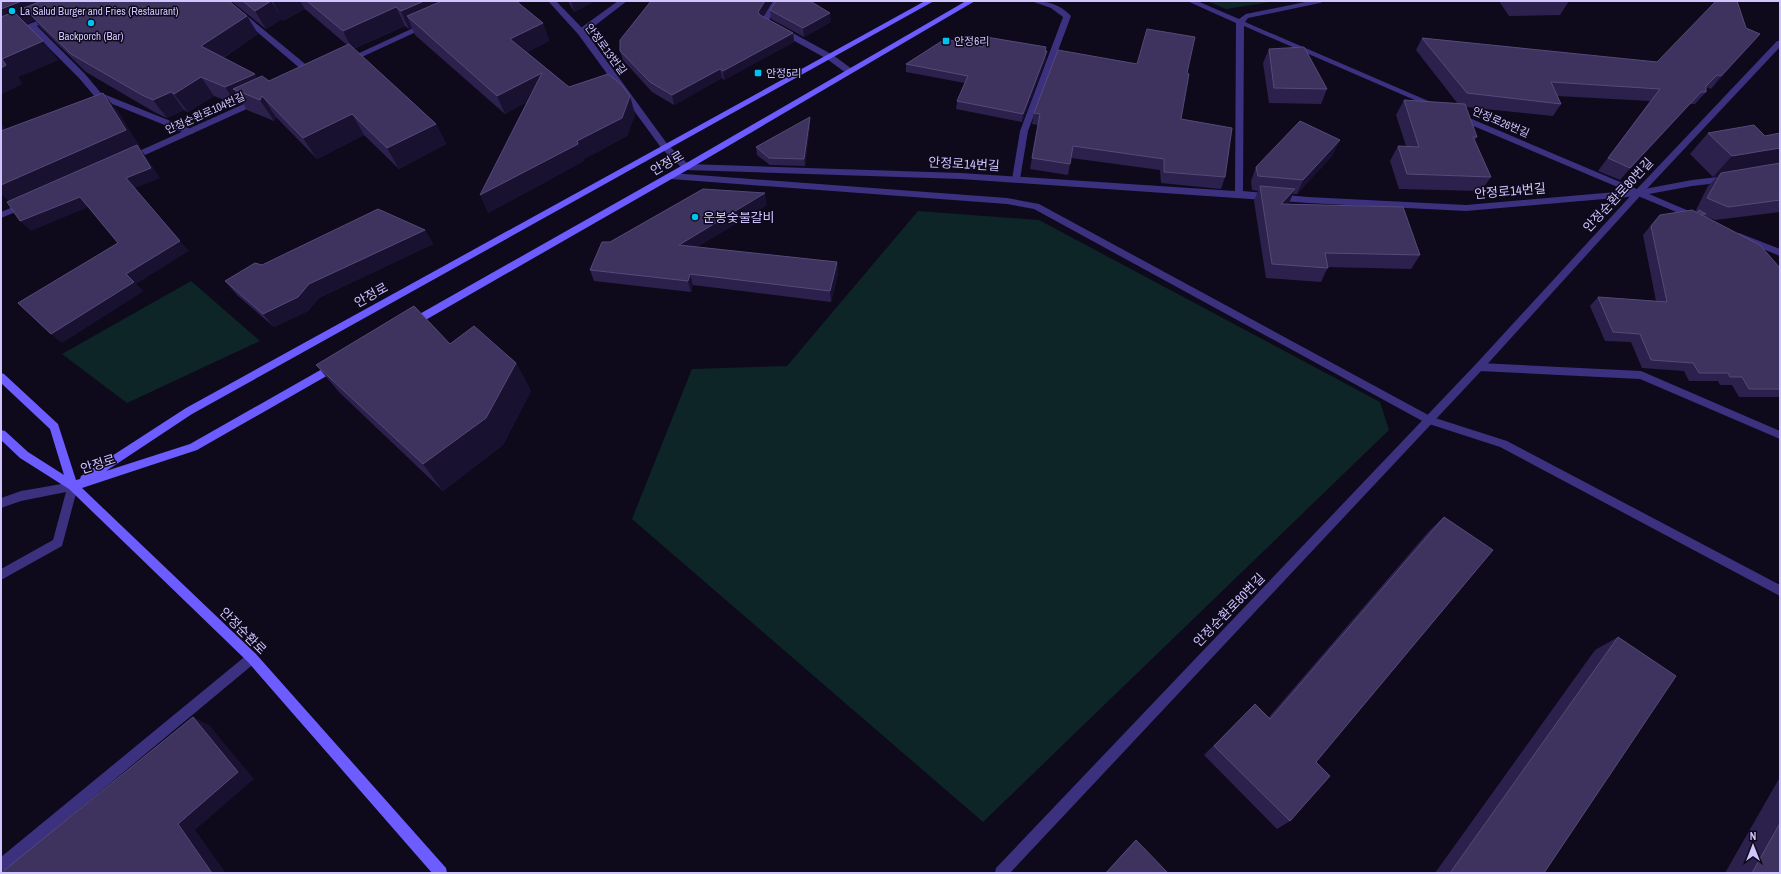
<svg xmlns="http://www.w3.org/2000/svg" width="1781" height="874" font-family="'Archivo Narrow','Noto Sans KR',sans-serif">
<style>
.green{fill:#0d2526}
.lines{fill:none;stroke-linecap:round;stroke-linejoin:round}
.service{fill:#3b317e;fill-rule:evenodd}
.minor{fill:#3b317e;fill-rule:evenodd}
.tertiary{fill:#3b317e;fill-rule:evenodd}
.secondary{fill:#6d5cff;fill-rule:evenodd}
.wall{fill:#2c214c}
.shaded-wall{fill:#191130}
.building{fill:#3e335f;stroke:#554a78}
.poi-dot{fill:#00c4f0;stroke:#0e0a1c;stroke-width:1.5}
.labels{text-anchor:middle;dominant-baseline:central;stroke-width:3;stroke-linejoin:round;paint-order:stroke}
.far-poi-label{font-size:11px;fill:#d0c5ff;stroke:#0e0a1c;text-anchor:start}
.far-street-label{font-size:11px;fill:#d0c5ff;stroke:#0e0a1c}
.street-label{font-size:13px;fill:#d0c5ff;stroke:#0e0a1c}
.poi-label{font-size:13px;fill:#d0c5ff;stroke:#0e0a1c;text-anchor:start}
</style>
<rect width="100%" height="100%" fill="#0e0a1c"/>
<path class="green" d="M1207,1H1277L1226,9Z
M918,211L1039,220L1380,402L1389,430L983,822L632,519L692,369L787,366Z
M191,281L260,341L127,403L62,354Z"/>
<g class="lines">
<path class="service" d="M618,1H627L584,34H578V30Z
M773,1H781L769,20L833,55L852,69V73H846L827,59L762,23L761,21Z
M1031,1C1047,1 1060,4 1071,16L1028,131L1020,179L1016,182L1012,179L1020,131L1063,17L1051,8Z
M29,24H35L85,74L101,93L193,130V134H187L95,97L79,78L29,28Z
M1479,363L1641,371L1780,431V439L1640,379L1479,371L1474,367Z"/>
<path class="minor" d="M221,1H229L315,72V76H309Z
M548,1H556L584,30L668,145L688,164L961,173L1235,191L1236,23L1187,1H1197L1239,19L1246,14L1310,1H1324L1320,3L1248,18L1245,22L1440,106L1439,108H1433L1244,26L1243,191L1308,197L1466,205L1627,191L1457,119V115L1460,114L1639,190L1692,180L1727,176L1731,179L1727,182L1692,186L1649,194L1696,214L1697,216L1693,219L1638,196L1466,211L1308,203L961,179L686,170L683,169L662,149L578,34Z
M47,17L54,19L1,40V35Z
M422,24L429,26L351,62H345L344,60Z
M257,98L261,101L260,103L134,160H128L127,158L128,156Z
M671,173L1007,198L1039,204L1432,417L1507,441L1780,585V596L1500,447L1426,423L1034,209L1007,204L671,179L667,176Z
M25,202L28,203V207L1,218V212Z
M1739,233L1780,249V256L1736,238L1735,236Z
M252,652L256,654L258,658L256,662L6,870L1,871V857L248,654Z"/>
<path class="tertiary" d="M1777,41H1780V47L1641,195L1482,370L1010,873H995L996,868L1476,364L1635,191Z
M73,482L77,483L78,486L62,546L1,580V569L53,540L66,492L21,501L1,508V498L21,491Z"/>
<path class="secondary" d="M925,1H934L192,414L106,471L190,444L331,364H337L339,367L337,370L197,450L82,488L256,654L446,868L447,873H432L248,662L69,489L20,458L1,440V430L5,431L28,452L64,475L50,429L1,383V373L4,374L58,424L76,480L80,479L81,476L186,408Z
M966,1H975L689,169L415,326H409L407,323L409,320L683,165Z"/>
</g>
<path class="wall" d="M1,1L247,16L258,34L223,58L257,78L269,81L347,45L305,9L283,21L282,19L266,29L231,1H516L543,23L549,41L527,52L569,87L635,114L627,136L584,159V161L488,213L527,102L505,114L415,35L412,28L409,29L405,26L353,49L436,124L446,144L399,169L364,135L317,159L276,117L274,121L247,110L243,103L237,105L214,96L188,112L184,110L167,118L156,113L86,72L39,26L35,20L26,24L58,60L18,77L22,84L1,94Z
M568,1H595L574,12Z
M651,1H772L763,17L793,33L794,42L724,80L722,78L674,105L652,92L623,60L620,51Z
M1499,1H1569L1560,15L1509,16Z
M770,10L831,22L804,37L771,19Z
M1746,28L1760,34L1711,89L1706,87V92L1695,104H1690L1620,180L1598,171L1650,101L1557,96L1561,104L1553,116L1466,107L1477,137L1475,140L1491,177L1481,191L1399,189L1390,161L1398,146H1406L1396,115L1404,100L1458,104L1416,50L1422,38L1657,62Z
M983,47L1046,51V59L1022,122L956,109L957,101L965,83L906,72V64Z
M1269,49L1327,89L1321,104L1269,103L1263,63Z
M1137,64L1187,73L1181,119L1225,177L1221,189L1161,183L1160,170L1071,158L1068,175L1030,169L1038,125L1032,124L1034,113Z
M810,125L805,166L770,165L757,155L756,147Z
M1708,133L1765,136L1780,133V163H1779H1780V212L1715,220L1704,216L1780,268V397H1739L1732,385H1720L1718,381H1689L1684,371L1642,368L1631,342L1605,341L1590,306L1598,297L1656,301L1643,235L1652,224L1660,215L1695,212L1708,186L1718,176L1713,177L1690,154Z
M1333,155L1297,194H1293L1287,205L1420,255L1411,269L1328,267L1321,282L1266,278L1254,201L1258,191L1252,190L1251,181L1256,167Z
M767,205L697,247L837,262L838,274L831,302L693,285L691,292L594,281L590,270L610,242Z
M425,230L433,244L319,298L308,311L274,327L237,295L225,281L262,265Z
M450,344L516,363L531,391L503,445L443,491L340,393L316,365Z
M1444,517L1316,762L1290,821L1277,829L1204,755L1244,715L1269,717L1429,531Z
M1618,637L1544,873H1435L1595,650Z
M1780,777V873H1725Z
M1136,840L1168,873H1105L1128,848Z"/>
<path class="shaded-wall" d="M22,1H83L24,8L35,20L1,34V9Z
M271,1L282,19L266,29L255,11Z
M275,1H300L305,9L283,21L273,2Z
M424,1H473L407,16L412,28L409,29L401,11Z
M571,1H595L574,12Z
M765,1H772L760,22L758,12Z
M396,7L405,26L352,49L343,31Z
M830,13L831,22L804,37L803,28Z
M247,16L258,34L213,64L201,46Z
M543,23L549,41L517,57L510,39Z
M793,33L794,42L724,80L723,71Z
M1760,34L1750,46L1711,89L1721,76Z
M43,41L58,60L18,77L22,84L1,94V68L2,59Z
M1046,47L1045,54L1047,51L1046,59L1022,122L1023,114Z
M720,69L722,78L674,105L672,95Z
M542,73L549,91L505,114L497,96Z
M255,74L267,92L233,89L243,103L237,105L225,87Z
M201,77L214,96L188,112L174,94Z
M171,92L184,110L167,118L153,100Z
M1701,92L1690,104L1620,180L1630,168Z
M103,93L118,111L141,148L140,149L145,155L160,178L135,188L13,205L1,194V185Z
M262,96L276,117L274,121L260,100Z
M630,96L635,114L627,136L584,159V161L488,213L480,195L577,141Z
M352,114L364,135L317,159L303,138Z
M810,117V125L805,166L804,159Z
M1,122L17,149L1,132Z
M436,124L446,144L399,169L387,148Z
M1340,140L1333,155L1297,194L1303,180Z
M1780,148V163L1776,166L1721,173L1718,176L1713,177L1732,156Z
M1295,189L1289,203L1274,219L1281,204Z
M765,193L767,205L682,256L679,245Z
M80,197L89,207L31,231L20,221Z
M425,230L433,244L319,298L308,311L274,327L263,314L309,284Z
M180,241L189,251L136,284L144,291L62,343L51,334L126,274Z
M837,262L838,274L831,302L830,291Z
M690,274L693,285L691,292L688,281Z
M516,363L531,391L503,445L443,491L423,464Z
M193,717L209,725L254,779L195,830L226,873H212L178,824Z"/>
<path class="building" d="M1,1H22L1,9Z
M41,1H229L247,16L201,46L255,74L225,87L201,77L174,94L171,92L153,100L142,95L71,54L24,8Z
M243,1H275L273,2L271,1L255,11Z
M307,1H424L401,11L396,7L343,31Z
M442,1H516L543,23L510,39L569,87L608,74L622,85L630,96L622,118L577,141L578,144L480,195L542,73L497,96L407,16Z
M651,1H765L758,12L760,15L793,33L723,71L720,69L672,95L650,82L620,51V40Z
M776,1H810L830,13L803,28L770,10Z
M1716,1H1737L1746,28L1760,34L1721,76L1717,75L1706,86V92H1701L1630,168L1608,158L1660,89L1551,82L1561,104L1467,93L1422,38L1657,62Z
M14,12L43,41L2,59L6,65L1,68V17Z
M1147,29L1195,37L1187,73L1189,74L1181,119L1232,128L1225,177L1164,172V159L1073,146L1070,164L1032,158L1040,114L1034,113L1058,50L1137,64Z
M986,37L1046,47L1045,51H1047L1023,114L957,101L968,76L906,64L945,39L983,47Z
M349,44L436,124L387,148L352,114L303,138L262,96L260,100L233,89L262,76L269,81Z
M1304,47L1327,89L1274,88L1269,49Z
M103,93L126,130L1,185V131Z
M1404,100L1465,104L1477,137H1473L1491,177L1407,174L1398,146L1419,147Z
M810,117L804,159L769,158L756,147Z
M1300,121L1340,140L1303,180L1258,176L1256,167Z
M1754,125L1765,136L1780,133V148L1732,156L1708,133Z
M137,145L151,168L126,178L180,241L126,274L134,282L51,334L18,303L118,243L80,197L20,221L7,202Z
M1780,163V200L1728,207L1707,198L1721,173Z
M1260,186L1295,189L1281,204L1403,207L1420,255L1325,253L1328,268L1272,264Z
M703,189L765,193L679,245L837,262L830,291L690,274L688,281L590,270L602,242H610Z
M378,209L425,230L309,284L298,297L263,314L225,281L255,263L262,265Z
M1692,210L1698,213L1699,210L1706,214H1700L1760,245L1780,268V389H1749L1742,377H1730L1728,373H1699L1693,363L1651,360L1640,334L1613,332L1598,297L1667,302L1651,226L1660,215Z
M414,306L450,344L474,326L516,363L486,418L423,464L316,365Z
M1444,517L1493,550L1316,762L1330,776L1290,821L1214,746L1255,704L1270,719Z
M1618,637L1676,676L1544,873H1450Z
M193,717L238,772L178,824L212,873H1Z
M1780,823V873H1752Z
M1136,840L1168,873H1106Z"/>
<g class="poi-dot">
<circle cx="12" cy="11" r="4"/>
<circle cx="91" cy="23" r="4"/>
<rect x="942" y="37" width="8" height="8" rx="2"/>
<rect x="754" y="69" width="8" height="8" rx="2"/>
<circle cx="695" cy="217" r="4"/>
</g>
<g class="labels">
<g class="far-poi-label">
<text x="20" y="11">La Salud Burger and Fries (Restaurant)</text>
<text x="91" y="36" text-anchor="middle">Backporch (Bar)</text>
<text x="954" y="41">안정6리</text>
<text x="766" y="73">안정5리</text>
</g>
<g class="far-street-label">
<text transform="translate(606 49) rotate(53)">안정로13번길</text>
<text transform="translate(205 113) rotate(-24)">안정순환로104번길</text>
<text transform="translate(1501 122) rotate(23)">안정로26번길</text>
</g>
<g class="street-label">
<text transform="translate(667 163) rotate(-30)">안정로</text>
<text transform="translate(964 164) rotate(3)">안정로14번길</text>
<text transform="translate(1510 191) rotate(-5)">안정로14번길</text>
<text transform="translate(1618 195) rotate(-47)">안정순환로80번길</text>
<text transform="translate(371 295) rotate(-29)">안정로</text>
<text transform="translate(98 464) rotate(-18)">안정로</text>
<text transform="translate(1229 610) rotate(-46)">안정순환로80번길</text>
<text transform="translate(243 631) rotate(45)">안정순환로</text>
</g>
<g class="poi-label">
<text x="703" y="217">운봉숯불갈비</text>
</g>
</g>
<rect width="1781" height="874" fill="none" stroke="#d0c5ff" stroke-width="4"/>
<g transform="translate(1753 846)" stroke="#0e0a1c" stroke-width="3" paint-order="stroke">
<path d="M0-3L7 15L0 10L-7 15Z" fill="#d0c5ff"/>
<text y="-6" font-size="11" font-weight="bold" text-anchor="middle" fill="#d0c5ff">N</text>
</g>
</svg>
